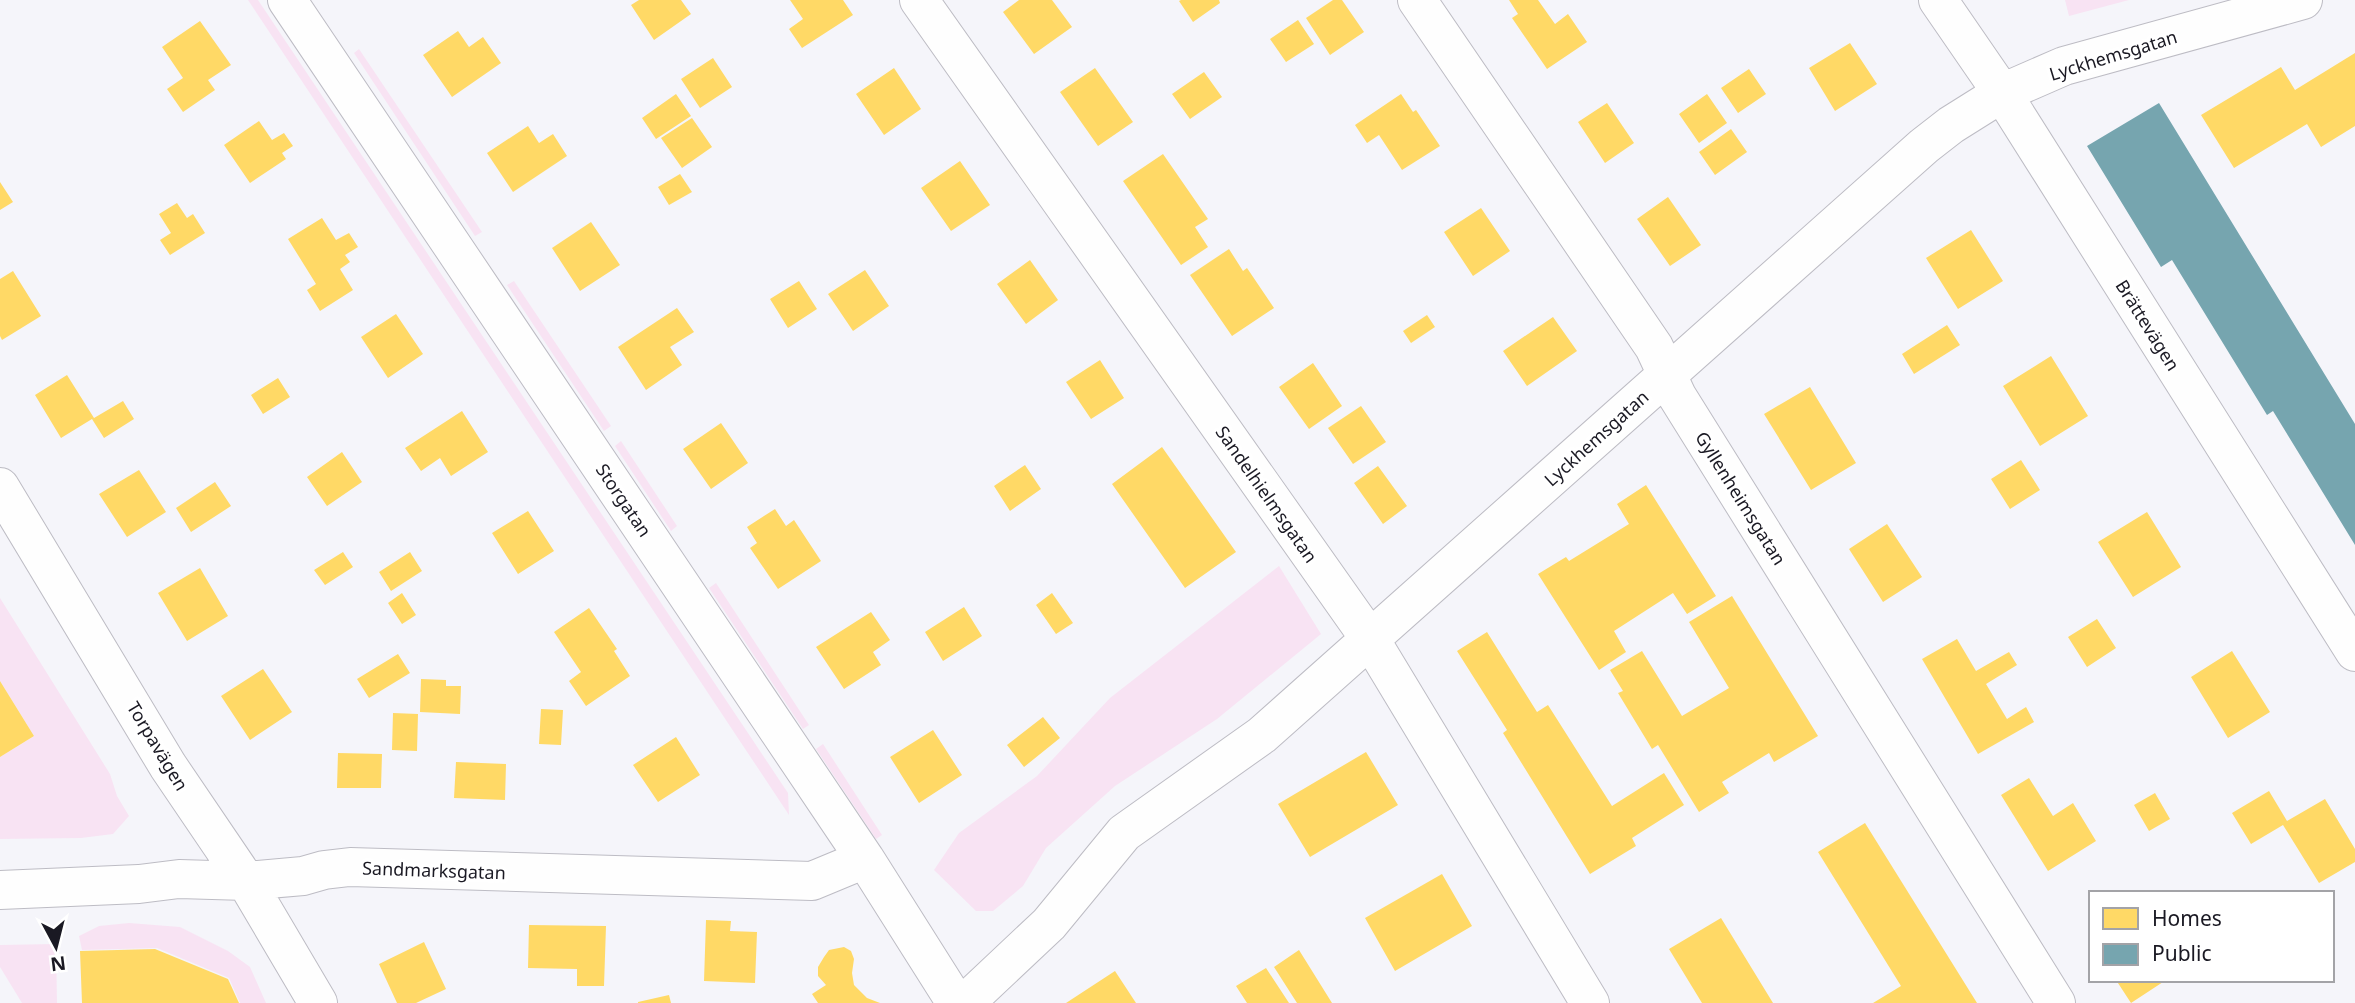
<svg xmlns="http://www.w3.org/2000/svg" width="2355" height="1003" font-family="'Noto Sans',sans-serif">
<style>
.green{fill:#f8e3f3}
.homes{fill:#ffd966}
.public{fill:#76a5af}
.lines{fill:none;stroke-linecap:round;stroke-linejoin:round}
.minor-casing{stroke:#bdbcc4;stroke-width:40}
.minor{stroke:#fefefe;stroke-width:38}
.labels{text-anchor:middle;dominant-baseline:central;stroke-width:7;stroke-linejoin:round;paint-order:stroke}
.street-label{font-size:18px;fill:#1a1923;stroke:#fff}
</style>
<rect width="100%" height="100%" fill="#f5f5fa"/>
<path class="green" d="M248,0H258L788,793L789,815Z
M2065,0H2129L2069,16Z
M359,49L482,232L475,236L354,53Z
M514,281L611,426L604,431L507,285Z
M621,441L677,526L671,531L615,446Z
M1279,566L1321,634L1217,719L1115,786L1046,848L1023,886L993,911H976L934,870L959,833L1037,776L1110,698Z
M716,583L809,725L803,729L709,588Z
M0,598L110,774L117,796L129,816L113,834L81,838L0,839V757L34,736L0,681Z
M823,744L882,835L876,839L816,749Z
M129,923L180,927L228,951L250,967L266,1003H240L229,978L157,948L82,950L79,936L99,926Z
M56,944L57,1003H22L0,967V945Z"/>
<path class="homes" d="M639,0H681L691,14L654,40L631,5Z
M790,0H843L853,15L802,48L789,29L803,19Z
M1019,0H1052L1072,27L1034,54L1003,12Z
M1181,0H1219L1220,3L1193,22L1179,1Z
M1333,0H1342L1364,32L1330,55L1306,18Z
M1509,0H1538L1555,24L1568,14L1587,42L1547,69L1512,18L1518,14Z
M1298,20L1314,44L1286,62L1270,39Z
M200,21L231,65L208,80L215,90L183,112L167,89L183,78L162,47Z
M458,31L469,47L483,37L501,63L452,97L423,55Z
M1850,43L1877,84L1835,111L1809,68Z
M2355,53V126L2321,147L2307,124L2234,168L2201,115L2281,67L2295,90Z
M713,58L732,87L700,108L681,79Z
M894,68L921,109L884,135L856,94Z
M1095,68L1133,122L1098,146L1060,92Z
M1749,69L1766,94L1738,113L1721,88Z
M1204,72L1222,97L1190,119L1172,94Z
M676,94L691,116L656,139L642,118Z
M1401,94L1413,112L1416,110L1440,146L1402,170L1379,135L1367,143L1355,125Z
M1707,94L1727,123L1699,143L1679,114Z
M1607,103L1634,143L1605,163L1578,122Z
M692,118L712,147L682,168L661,138Z
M259,121L272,140L284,133L293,146L282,153L286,159L250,183L224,145Z
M528,126L539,143L553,134L567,156L513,192L487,153Z
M1731,129L1747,152L1715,175L1699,152Z
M1163,154L1208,219L1195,227L1208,247L1181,265L1123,181Z
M960,161L990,205L951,231L921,188Z
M680,174L692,192L669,205L658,187Z
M0,182L13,202L0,210Z
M1668,197L1701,245L1670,266L1637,219Z
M177,203L187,218L193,214L205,233L170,255L160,240L171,233L159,214Z
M1481,208L1510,251L1473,276L1444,232Z
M322,218L336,240L349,233L358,247L345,255L350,262L340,269L353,290L320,311L307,290L316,284L288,239Z
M591,222L620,265L580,291L552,248Z
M1971,230L2003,281L1958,309L1926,258Z
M1229,249L1243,271L1247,268L1274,308L1232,336L1190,275Z
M1030,260L1058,300L1026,324L997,284Z
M865,270L889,306L853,331L828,294Z
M13,271L41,316L2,340L0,336V279Z
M799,281L817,309L788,328L770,299Z
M677,308L694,332L670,347L682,365L646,390L618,347Z
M396,314L423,354L388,378L361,337Z
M1427,315L1435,327L1411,343L1403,331Z
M1553,317L1577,351L1527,386L1503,351Z
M1947,325L1960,345L1914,374L1902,354Z
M2051,356L2088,416L2040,446L2003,386Z
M1100,360L1124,398L1091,419L1066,382Z
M1313,363L1342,406L1309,429L1279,387Z
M67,375L94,418L123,401L134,419L104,438L92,419L61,438L35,395Z
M278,378L290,397L263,414L251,395Z
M1810,387L1856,463L1811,490L1764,414Z
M1361,406L1386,442L1353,464L1328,428Z
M462,411L488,452L451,476L440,458L421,471L405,448Z
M721,423L748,463L711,489L683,449Z
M1162,447L1236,552L1185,588L1112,484Z
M342,452L362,482L327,506L307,477Z
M2021,460L2040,490L2010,509L1991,479Z
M1025,465L1041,489L1010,511L994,486Z
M1378,466L1407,506L1383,524L1354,483Z
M139,470L166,512L127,537L99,494Z
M215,482L231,506L191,532L176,508Z
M1646,485L1716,596L1687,614L1673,593L1614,631L1626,652L1599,670L1538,574L1566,557L1569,561L1629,524L1617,504Z
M775,509L786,526L794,520L821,561L778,589L750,548L757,543L747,527Z
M528,511L554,551L518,574L492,533Z
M2147,512L2181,567L2133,597L2098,542Z
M1887,524L1922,577L1883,602L1849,549Z
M343,552L353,567L325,585L314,570Z
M410,552L422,571L391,591L379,572Z
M200,568L228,616L187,641L158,593Z
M402,593L416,615L402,624L388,603Z
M1052,593L1073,623L1056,634L1036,605Z
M1732,596L1818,736L1774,762L1769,753L1722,782L1729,793L1699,812L1658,745L1652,749L1618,693L1623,691L1610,670L1642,651L1682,716L1729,688L1689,622Z
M964,607L982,636L943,661L925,632Z
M589,608L617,649L614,651L630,676L586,706L569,681L581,672L554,632Z
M871,612L890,640L873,652L881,665L844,689L816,647Z
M2097,619L2116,648L2087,667L2068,637Z
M1487,632L1537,712L1548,705L1612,806L1664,773L1684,805L1632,838L1636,846L1590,874L1503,733L1507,730L1457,651Z
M1957,639L1976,671L2009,652L2017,665L1986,684L2007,719L2026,707L2034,722L1978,754L1922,659Z
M2232,651L2270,712L2228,738L2191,677Z
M398,654L410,673L369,698L357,679Z
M263,669L292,712L250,740L221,696Z
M421,679L446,680V686H461L460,714L420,712Z
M0,681L34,736L0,757Z
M541,709L563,710L561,745L539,744Z
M393,713L418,714L417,751L392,750Z
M1043,717L1060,738L1024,767L1007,745Z
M933,730L962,775L919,803L890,757Z
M676,737L700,775L658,802L633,765Z
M1366,752L1398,805L1310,857L1278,804Z
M338,753L382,754L381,788H337Z
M456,762L506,764L505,800L454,798Z
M2029,778L2053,816L2073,803L2096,841L2048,871L2001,795Z
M2269,791L2287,821L2325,799L2355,849V862L2319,883L2283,825L2251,844L2232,813Z
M2155,793L2170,819L2149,831L2134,805Z
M1865,823L1977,1003H1873L1901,986L1818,852Z
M1442,874L1472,926L1395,971L1365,918Z
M1721,918L1773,1003H1702L1669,949Z
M706,920L731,921L730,931L757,932L755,983L704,981Z
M529,925L606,926L604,986H577V969L528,968Z
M424,942L446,989L416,1003H397L379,964Z
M844,947L851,951L854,959L852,973L854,985L867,998L880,1003H818L812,994L826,985L818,976V967L824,957L829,950Z
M155,949L228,979L239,1003H82L80,951Z
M1299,950L1332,1003H1297L1274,967Z
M1266,968L1289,1003H1247L1236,986Z
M1115,971L1136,1003H1066Z
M2116,980H2162L2163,982L2131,1003Z
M669,995L671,1003H638V1002Z"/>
<path class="public" d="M2159,103L2355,424V545L2273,411L2267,415L2172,260L2161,267L2087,146Z"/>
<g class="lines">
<g class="minor-casing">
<path id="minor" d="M287,0L865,859L956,1003
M919,0L1370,639L1590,1003
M1417,0L1654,347L1677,396L2056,1003
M1938,0L2002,93L2355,652
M0,487L168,766L246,881L318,1003
M0,890L139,884L179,879L246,881L303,876L324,870L350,867L812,881L865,859
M965,1003L1049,924L1124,833L1262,735L1924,146L1951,125L2002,93L2064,66L2303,0"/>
</g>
<use href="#minor" class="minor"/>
</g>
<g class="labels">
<g class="street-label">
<text transform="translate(2113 55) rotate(-17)">Lyckhemsgatan</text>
<text transform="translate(2148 325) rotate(58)">Brättevägen</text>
<text transform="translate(1596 438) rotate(-42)">Lyckhemsgatan</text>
<text transform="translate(1267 494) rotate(55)">Sandelhielmsgatan</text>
<text transform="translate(1741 498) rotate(58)">Gyllenheimsgatan</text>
<text transform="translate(624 500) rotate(56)">Storgatan</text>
<text transform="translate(158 746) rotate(59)">Torpavägen</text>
<text transform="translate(434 870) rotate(2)">Sandmarksgatan</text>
</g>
</g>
<rect x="2089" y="891" width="245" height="91" fill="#ffffff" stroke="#a3a3a7" stroke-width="2"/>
<rect x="2103" y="908" width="35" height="21" fill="#ffd966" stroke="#a3a3a7" stroke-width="2"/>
<text x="2152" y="926" font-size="21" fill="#1a1923">Homes</text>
<rect x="2103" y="944" width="35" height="21" fill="#76a5af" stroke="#a3a3a7" stroke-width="2"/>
<text x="2152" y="961" font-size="21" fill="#1a1923">Public</text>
<g transform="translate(56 947) rotate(173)" stroke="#ffffff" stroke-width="5" paint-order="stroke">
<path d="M0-5L12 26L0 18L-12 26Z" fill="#1a1923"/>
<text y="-10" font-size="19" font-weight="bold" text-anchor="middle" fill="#1a1923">N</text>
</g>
</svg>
